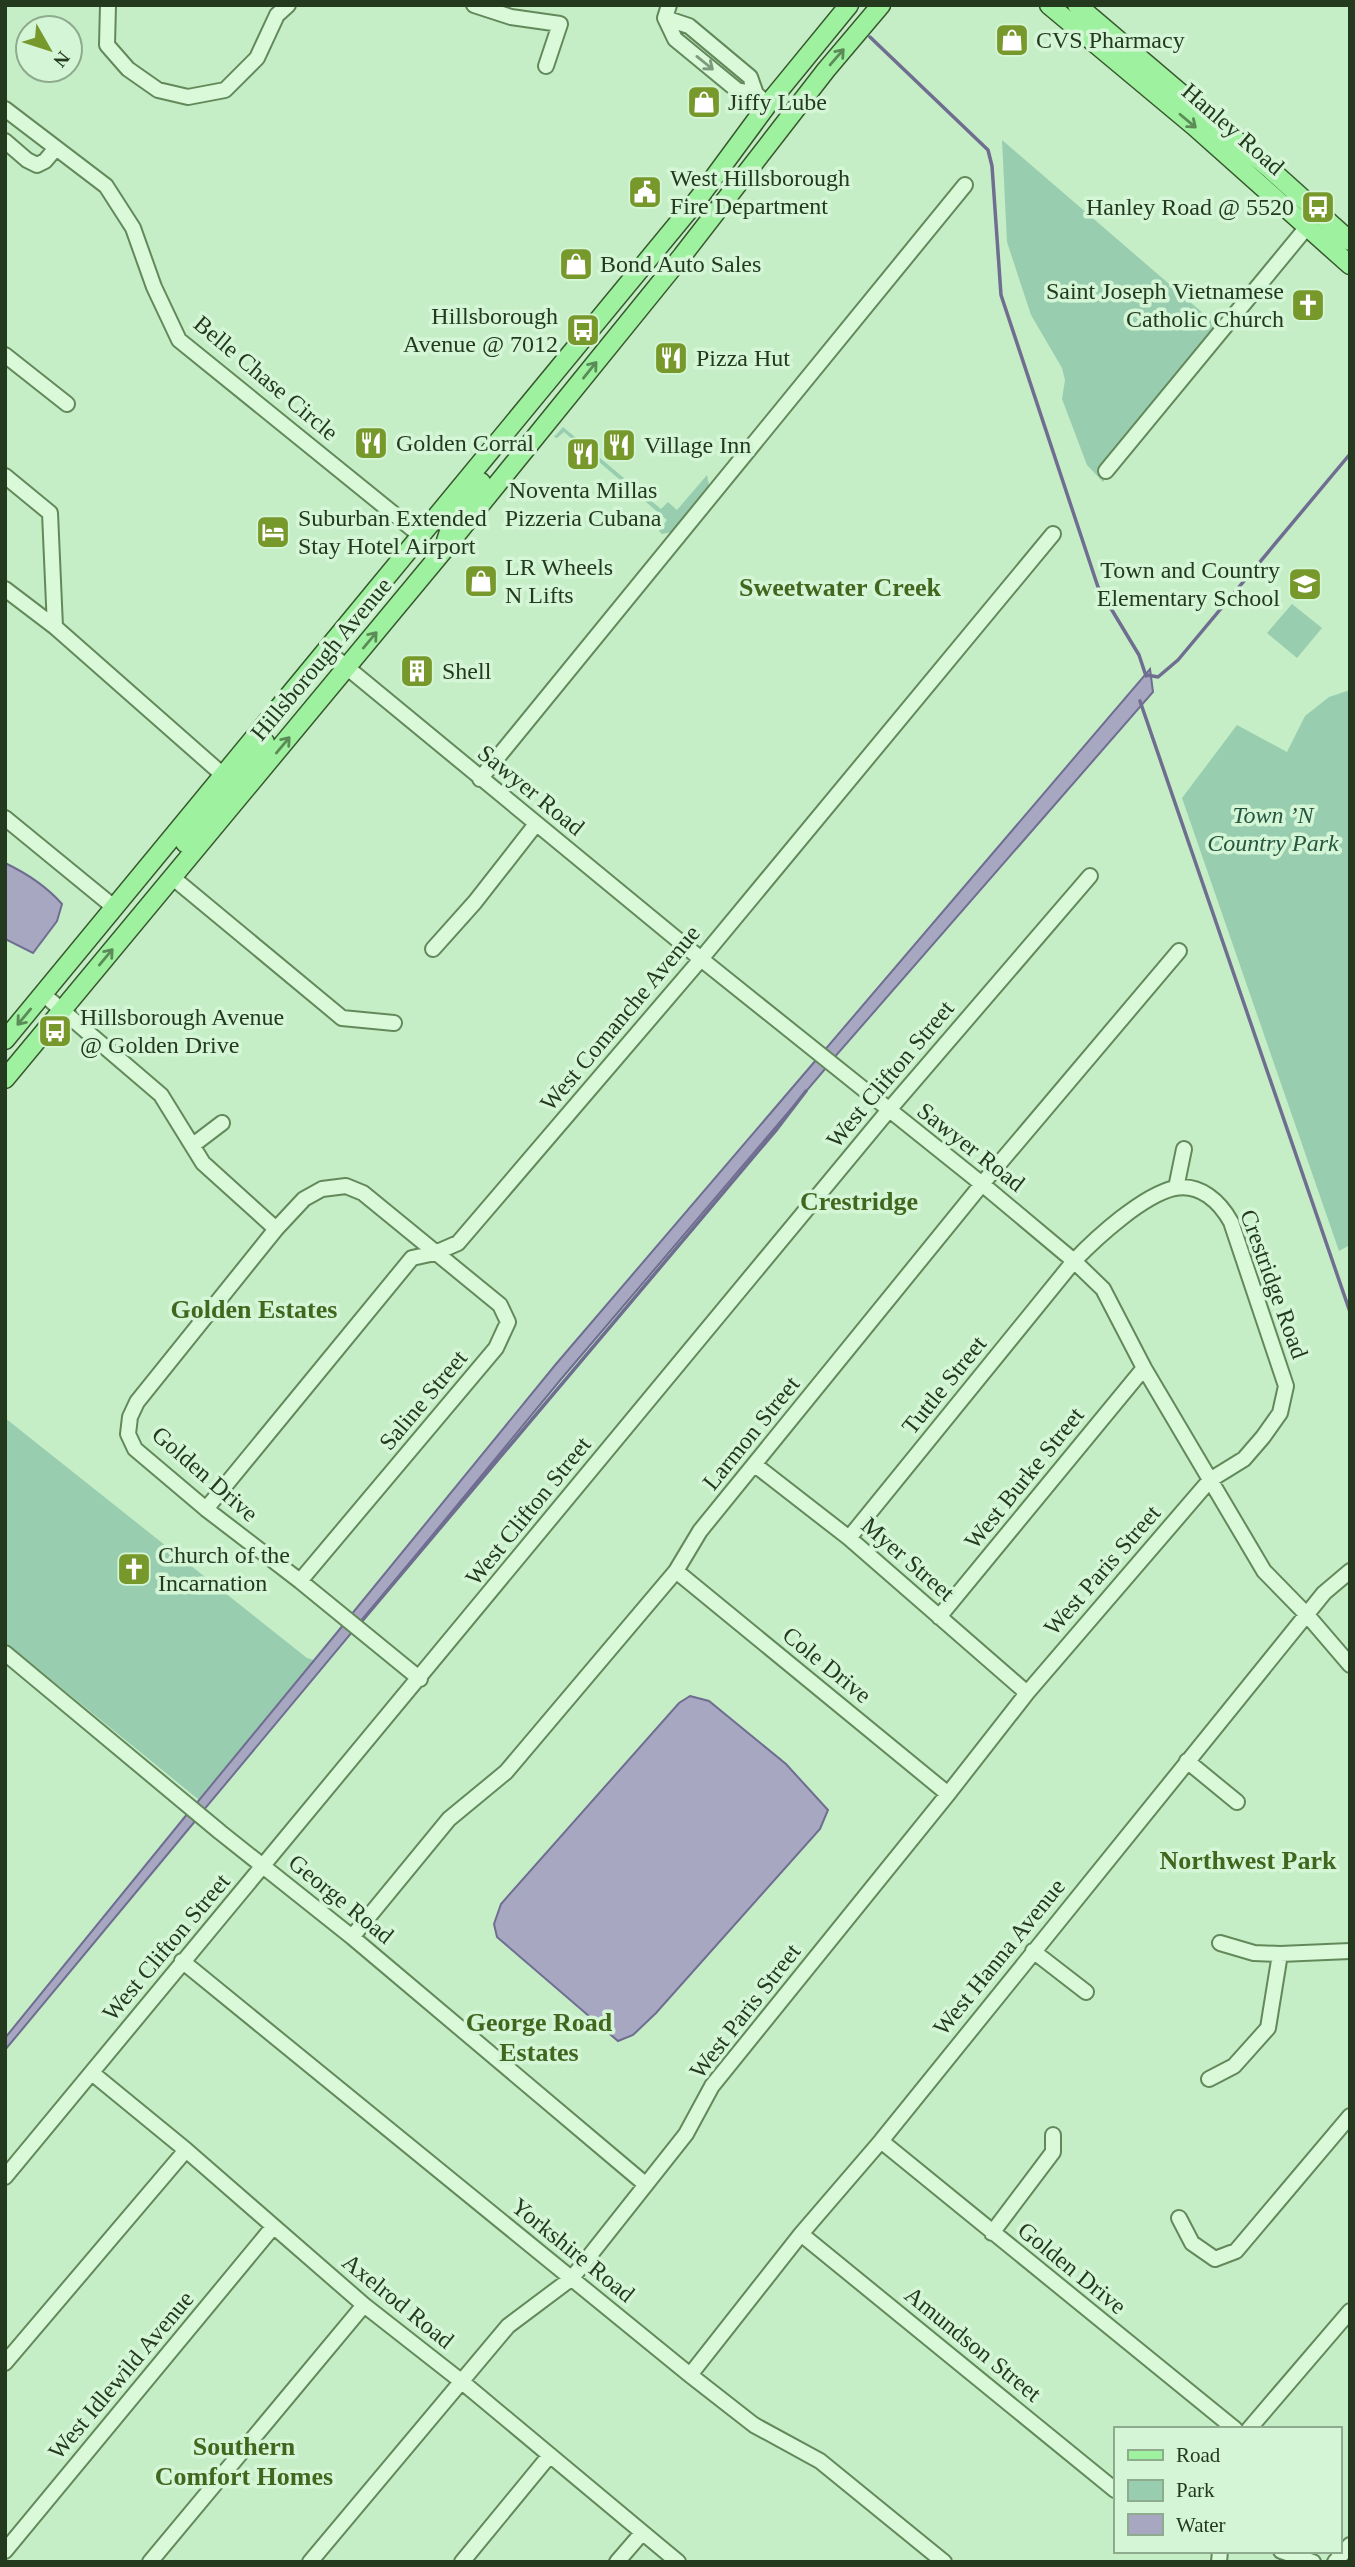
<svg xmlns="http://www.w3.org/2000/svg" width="1355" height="2567" font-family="Georgia,serif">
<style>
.green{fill:#99cdaf}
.water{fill:#a7a7c2;stroke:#6f6d90;stroke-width:2}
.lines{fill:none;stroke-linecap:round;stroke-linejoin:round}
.stream{stroke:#6f6d90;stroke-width:3.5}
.minor-casing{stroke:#63895b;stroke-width:18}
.major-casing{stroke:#38572f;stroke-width:21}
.minor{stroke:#d9f9d9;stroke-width:14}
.major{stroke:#9ef19e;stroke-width:18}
.oneway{stroke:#5b8c58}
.oneway2{stroke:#7e9a7c}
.labels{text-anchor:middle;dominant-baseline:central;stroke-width:7;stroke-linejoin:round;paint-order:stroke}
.poi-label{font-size:24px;fill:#243a1f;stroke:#d5f6d6;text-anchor:start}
.street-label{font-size:24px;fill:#243a1f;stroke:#d5f6d6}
.park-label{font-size:24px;font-style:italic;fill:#265641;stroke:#d5f6d6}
.neighbourhood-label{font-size:26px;font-weight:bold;fill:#41661e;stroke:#d5f6d6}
</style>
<rect width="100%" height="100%" fill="#c5eec6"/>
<path class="green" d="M1002,140L1218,326L1098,471L1106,478L1103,482L1087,465L1062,399L1065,380L1062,368L1031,315L1007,242Z
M563,427L661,509L668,502L677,510L707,475L709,485L672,532L662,534L659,531L667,520L564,432L557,438L554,437Z
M1292,604L1322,628L1297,658L1267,633Z
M1350,690V1245L1339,1251L1182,798L1237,725L1287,752L1305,716L1329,697Z
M5,1418L307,1658L314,1660L199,1800L5,1642Z"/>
<path class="water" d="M1150,669L1153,692L833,1059L823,1052Z
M5,863C26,873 47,887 62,904L57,921L33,953L5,939Z
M816,1060L826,1068L562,1378L360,1623L351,1615L556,1364Z
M344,1624L353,1631L203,1811L195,1805Z
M690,1696L709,1701L786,1764L828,1810L820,1829L656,2013L633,2035L618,2041L497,1937L494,1924L501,1904L679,1703Z
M188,1813L196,1820L5,2050V2038Z"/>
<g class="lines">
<path class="stream" d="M870,37L988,150L992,166L1001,295L1098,587L1139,655L1146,676
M1147,675L1158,677L1178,660L1350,454
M1140,701L1350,1312
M360,1623L777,1129L806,1091"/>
<g class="minor-casing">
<path id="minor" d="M108,5L107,45L128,69L158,90L188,97L225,90L257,58L277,15L288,5
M474,5L511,17L560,24L546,66
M669,5L665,18L675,39L737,90L756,94L768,104
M665,18L689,26L750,77L756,94
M5,109L106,186L133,228L154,287L179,340L421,536
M5,141L27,160L37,165L45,161L56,148
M5,355L67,404
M1106,471L1307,227
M5,476L50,513L55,627L5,589
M55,627L223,775
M327,651L701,959L982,1184L1074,1261L1103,1289L1144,1368L1264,1571L1308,1616L1350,1665
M480,779L965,185
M5,818L115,908
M172,877L342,1018L394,1023
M433,949L475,902L536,824
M43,994L161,1095L203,1163L276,1229
M193,1145L222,1123
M1176,1188L1184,1149
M755,1465L849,1538L1027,1693
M206,1509L412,1258L435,1253L458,1243L701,959L1053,534
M676,1571L948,1794
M300,1581L496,1348L508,1322L500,1305L363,1193L346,1186L322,1189L304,1199L276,1229L137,1402L130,1417L128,1434L135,1449L206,1509L300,1581L420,1679
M939,1617L1144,1368
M5,1653L220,1832L352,1937L645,2184
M1187,1761L1237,1802
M352,1937L449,1819L506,1772L676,1571L700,1531L982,1184L1179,951
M1220,1943L1254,1953L1280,1954L1350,1951
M1033,1951L1086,1992
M182,1961L690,2375L754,2425L820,2461L944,2562
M92,2073L186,2150L364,2305L461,2381L678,2562
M1209,2079L1234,2066L1268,2028L1280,1954
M881,2141L1235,2429
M5,2177L888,1111L1090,876
M1179,2218L1192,2243L1215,2259L1236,2251L1350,2116
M992,2233L1053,2152V2135
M801,2234L1115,2490
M5,2363L186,2150
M690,2375L801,2234L881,2141L1324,1593L1350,1571
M1249,2429L1350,2311
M5,2551L273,2227
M1281,2551L1313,2562
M150,2562L364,2305
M310,2562L508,2326L572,2278L686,2134L712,2086L948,1794L1027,1693L1210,1480L1244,1459L1263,1437L1280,1413L1286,1386L1231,1222C1220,1202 1200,1183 1175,1188C1143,1195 1097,1237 1074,1261L849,1538
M462,2562L550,2455
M617,2562L642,2533
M1219,2562L1220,2551
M1335,2562L1350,2545"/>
</g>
<g class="major-casing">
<path id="major" d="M1049,5L1194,126L1350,265
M1077,5L1271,170L1350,241
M446,541L454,516L481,482
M229,804L233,784L265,742
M185,843L218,803L222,778
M5,1040L698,199L768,104L849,5
M5,1079L443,551L682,256L826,70L881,5"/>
</g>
<use href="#minor" class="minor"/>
<use href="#major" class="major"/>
</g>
<defs><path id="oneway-shaft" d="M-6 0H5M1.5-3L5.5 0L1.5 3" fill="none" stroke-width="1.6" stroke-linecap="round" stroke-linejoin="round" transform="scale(1.75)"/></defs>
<g class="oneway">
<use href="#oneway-shaft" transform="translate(837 57) rotate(-49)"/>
<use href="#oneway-shaft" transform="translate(1188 121) rotate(40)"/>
<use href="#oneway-shaft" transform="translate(590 370) rotate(-51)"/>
<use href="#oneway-shaft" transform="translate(370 640) rotate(-50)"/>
<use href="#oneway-shaft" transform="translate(283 745) rotate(-50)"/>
<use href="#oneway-shaft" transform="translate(106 957) rotate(-50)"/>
<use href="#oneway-shaft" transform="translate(24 1017) rotate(130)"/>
</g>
<use class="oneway2" href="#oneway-shaft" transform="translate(705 63) rotate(39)"/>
<defs>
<g id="shop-square" transform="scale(1.75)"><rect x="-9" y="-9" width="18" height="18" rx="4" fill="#77982b" stroke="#d5f6d6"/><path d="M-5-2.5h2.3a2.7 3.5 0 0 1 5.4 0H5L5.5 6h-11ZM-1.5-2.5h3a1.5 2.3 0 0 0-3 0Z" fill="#fff"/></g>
<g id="civic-square" transform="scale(1.75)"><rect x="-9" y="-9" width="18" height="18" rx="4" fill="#77982b" stroke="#d5f6d6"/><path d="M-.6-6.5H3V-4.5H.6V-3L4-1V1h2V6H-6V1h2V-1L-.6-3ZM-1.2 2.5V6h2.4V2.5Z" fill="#fff"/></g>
<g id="bus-square" transform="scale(1.75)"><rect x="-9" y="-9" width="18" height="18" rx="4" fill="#77982b" stroke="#d5f6d6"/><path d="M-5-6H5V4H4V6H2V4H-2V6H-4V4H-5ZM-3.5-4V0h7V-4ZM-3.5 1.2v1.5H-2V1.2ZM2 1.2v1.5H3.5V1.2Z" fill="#fff"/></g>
<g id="church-square" transform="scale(1.75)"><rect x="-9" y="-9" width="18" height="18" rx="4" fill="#77982b" stroke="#d5f6d6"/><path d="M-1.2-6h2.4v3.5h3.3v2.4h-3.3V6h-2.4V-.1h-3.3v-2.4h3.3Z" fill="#fff"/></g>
<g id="restaurant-square" transform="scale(1.75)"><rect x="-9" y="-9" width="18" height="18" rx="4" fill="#77982b" stroke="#d5f6d6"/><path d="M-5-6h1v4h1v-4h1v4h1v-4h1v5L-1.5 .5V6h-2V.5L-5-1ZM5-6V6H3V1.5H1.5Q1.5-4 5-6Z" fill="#fff"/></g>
<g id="hotel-square" transform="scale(1.75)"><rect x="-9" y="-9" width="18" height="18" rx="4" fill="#77982b" stroke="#d5f6d6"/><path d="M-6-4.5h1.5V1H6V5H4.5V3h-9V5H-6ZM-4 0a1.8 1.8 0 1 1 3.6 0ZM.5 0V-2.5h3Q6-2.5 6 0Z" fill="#fff"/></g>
<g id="school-square" transform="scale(1.75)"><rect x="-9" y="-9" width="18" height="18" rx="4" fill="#77982b" stroke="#d5f6d6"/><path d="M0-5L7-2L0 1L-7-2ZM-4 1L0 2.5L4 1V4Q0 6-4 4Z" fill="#fff"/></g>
<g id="building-square" transform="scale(1.75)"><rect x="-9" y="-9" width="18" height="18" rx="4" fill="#77982b" stroke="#d5f6d6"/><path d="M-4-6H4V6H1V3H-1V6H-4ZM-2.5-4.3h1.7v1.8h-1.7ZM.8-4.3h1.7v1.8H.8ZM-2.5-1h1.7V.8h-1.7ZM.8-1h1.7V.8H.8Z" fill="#fff"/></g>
</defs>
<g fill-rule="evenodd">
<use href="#shop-square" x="1012" y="40"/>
<use href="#shop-square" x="704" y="102"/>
<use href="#civic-square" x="645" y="192"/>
<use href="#bus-square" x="1318" y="207"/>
<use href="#shop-square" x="576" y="264"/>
<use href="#church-square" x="1308" y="305"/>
<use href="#bus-square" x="583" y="330"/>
<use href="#restaurant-square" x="671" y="358"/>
<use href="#restaurant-square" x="371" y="443"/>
<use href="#restaurant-square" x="619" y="445"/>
<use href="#restaurant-square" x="583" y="454"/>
<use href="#hotel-square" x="273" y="532"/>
<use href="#shop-square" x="481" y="581"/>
<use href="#school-square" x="1305" y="584"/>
<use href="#building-square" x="417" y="671"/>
<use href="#bus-square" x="55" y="1031"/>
<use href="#church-square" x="134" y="1569"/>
</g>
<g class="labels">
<g class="poi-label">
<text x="1036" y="40">CVS Pharmacy</text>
<text x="728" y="102">Jiffy Lube</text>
<text x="670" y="178">West Hillsborough<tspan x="670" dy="28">Fire Department</tspan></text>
<text x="1294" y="207" text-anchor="end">Hanley Road @ 5520</text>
<text x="600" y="264">Bond Auto Sales</text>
<text x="1284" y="291" text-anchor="end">Saint Joseph Vietnamese<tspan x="1284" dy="28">Catholic Church</tspan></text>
<text x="558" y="316" text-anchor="end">Hillsborough<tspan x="558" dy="28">Avenue @ 7012</tspan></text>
<text x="696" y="358">Pizza Hut</text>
<text x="396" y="443">Golden Corral</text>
<text x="644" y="445">Village Inn</text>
<text x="583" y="490" text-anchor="middle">Noventa Millas<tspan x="583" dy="28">Pizzeria Cubana</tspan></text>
<text x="298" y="518">Suburban Extended<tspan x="298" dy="28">Stay Hotel Airport</tspan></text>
<text x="505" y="567">LR Wheels<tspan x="505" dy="28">N Lifts</tspan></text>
<text x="1280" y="570" text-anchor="end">Town and Country<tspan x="1280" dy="28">Elementary School</tspan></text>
<text x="442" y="671">Shell</text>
<text x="80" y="1017">Hillsborough Avenue<tspan x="80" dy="28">@ Golden Drive</tspan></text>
<text x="158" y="1555">Church of the<tspan x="158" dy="28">Incarnation</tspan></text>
</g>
<g class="street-label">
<text transform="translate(1233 129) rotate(41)">Hanley Road</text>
<text transform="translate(266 378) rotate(40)">Belle Chase Circle</text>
<text transform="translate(321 659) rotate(-50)">Hillsborough Avenue</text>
<text transform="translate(531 790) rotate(39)">Sawyer Road</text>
<text transform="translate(620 1018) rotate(-50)">West Comanche Avenue</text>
<text transform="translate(890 1074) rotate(-50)">West Clifton Street</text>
<text transform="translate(971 1147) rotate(38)">Sawyer Road</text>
<text transform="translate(1274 1284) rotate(70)">Crestridge Road</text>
<text transform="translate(944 1385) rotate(-51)">Tuttle Street</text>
<text transform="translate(423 1400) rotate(-50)">Saline Street</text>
<text transform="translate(751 1433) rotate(-51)">Larmon Street</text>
<text transform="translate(205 1474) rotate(41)">Golden Drive</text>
<text transform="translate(1024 1478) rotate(-51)">West Burke Street</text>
<text transform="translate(528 1511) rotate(-51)">West Clifton Street</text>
<text transform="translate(908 1559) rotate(41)">Myer Street</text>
<text transform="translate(1102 1570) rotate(-49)">West Paris Street</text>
<text transform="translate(827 1665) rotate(39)">Cole Drive</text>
<text transform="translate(341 1899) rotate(39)">George Road</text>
<text transform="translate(166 1947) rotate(-50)">West Clifton Street</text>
<text transform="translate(999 1957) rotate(-51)">West Hanna Avenue</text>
<text transform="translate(745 2011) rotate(-52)">West Paris Street</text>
<text transform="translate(573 2250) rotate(39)">Yorkshire Road</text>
<text transform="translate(1072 2268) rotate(39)">Golden Drive</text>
<text transform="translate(398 2301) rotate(39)">Axelrod Road</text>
<text transform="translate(973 2344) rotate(39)">Amundson Street</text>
<text transform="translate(121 2375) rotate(-50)">West Idlewild Avenue</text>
</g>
<g class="park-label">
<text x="1273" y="815">Town ’N<tspan x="1273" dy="28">Country Park</tspan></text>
</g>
<g class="neighbourhood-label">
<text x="840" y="587">Sweetwater Creek</text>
<text x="859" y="1201">Crestridge</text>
<text x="254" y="1309">Golden Estates</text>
<text x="1248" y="1860">Northwest Park</text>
<text x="539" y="2022">George Road<tspan x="539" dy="30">Estates</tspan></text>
<text x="244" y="2446">Southern<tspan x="244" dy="30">Comfort Homes</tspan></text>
</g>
</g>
<rect width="1355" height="2567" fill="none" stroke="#243a1f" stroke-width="14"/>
<rect x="1114" y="2427" width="228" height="126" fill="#d5f6d6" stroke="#8eab8d" stroke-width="2"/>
<rect x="1128" y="2450" width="35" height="10" fill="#9ef19e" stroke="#8eab8d" stroke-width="2"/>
<text x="1176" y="2462" font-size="21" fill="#243a1f">Road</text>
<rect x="1128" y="2480" width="35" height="21" fill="#99cdaf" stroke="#8eab8d" stroke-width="2"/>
<text x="1176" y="2497" font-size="21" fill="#243a1f">Park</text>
<rect x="1128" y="2514" width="35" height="21" fill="#a7a7c2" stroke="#8eab8d" stroke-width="2"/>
<text x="1176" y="2532" font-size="21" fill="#243a1f">Water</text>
<g transform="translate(49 49) rotate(129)"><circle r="33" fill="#d5f6d6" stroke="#8eab8d" stroke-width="2"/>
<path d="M0-5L12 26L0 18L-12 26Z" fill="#77982b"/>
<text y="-10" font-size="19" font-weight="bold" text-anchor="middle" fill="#243a1f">N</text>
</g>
</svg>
